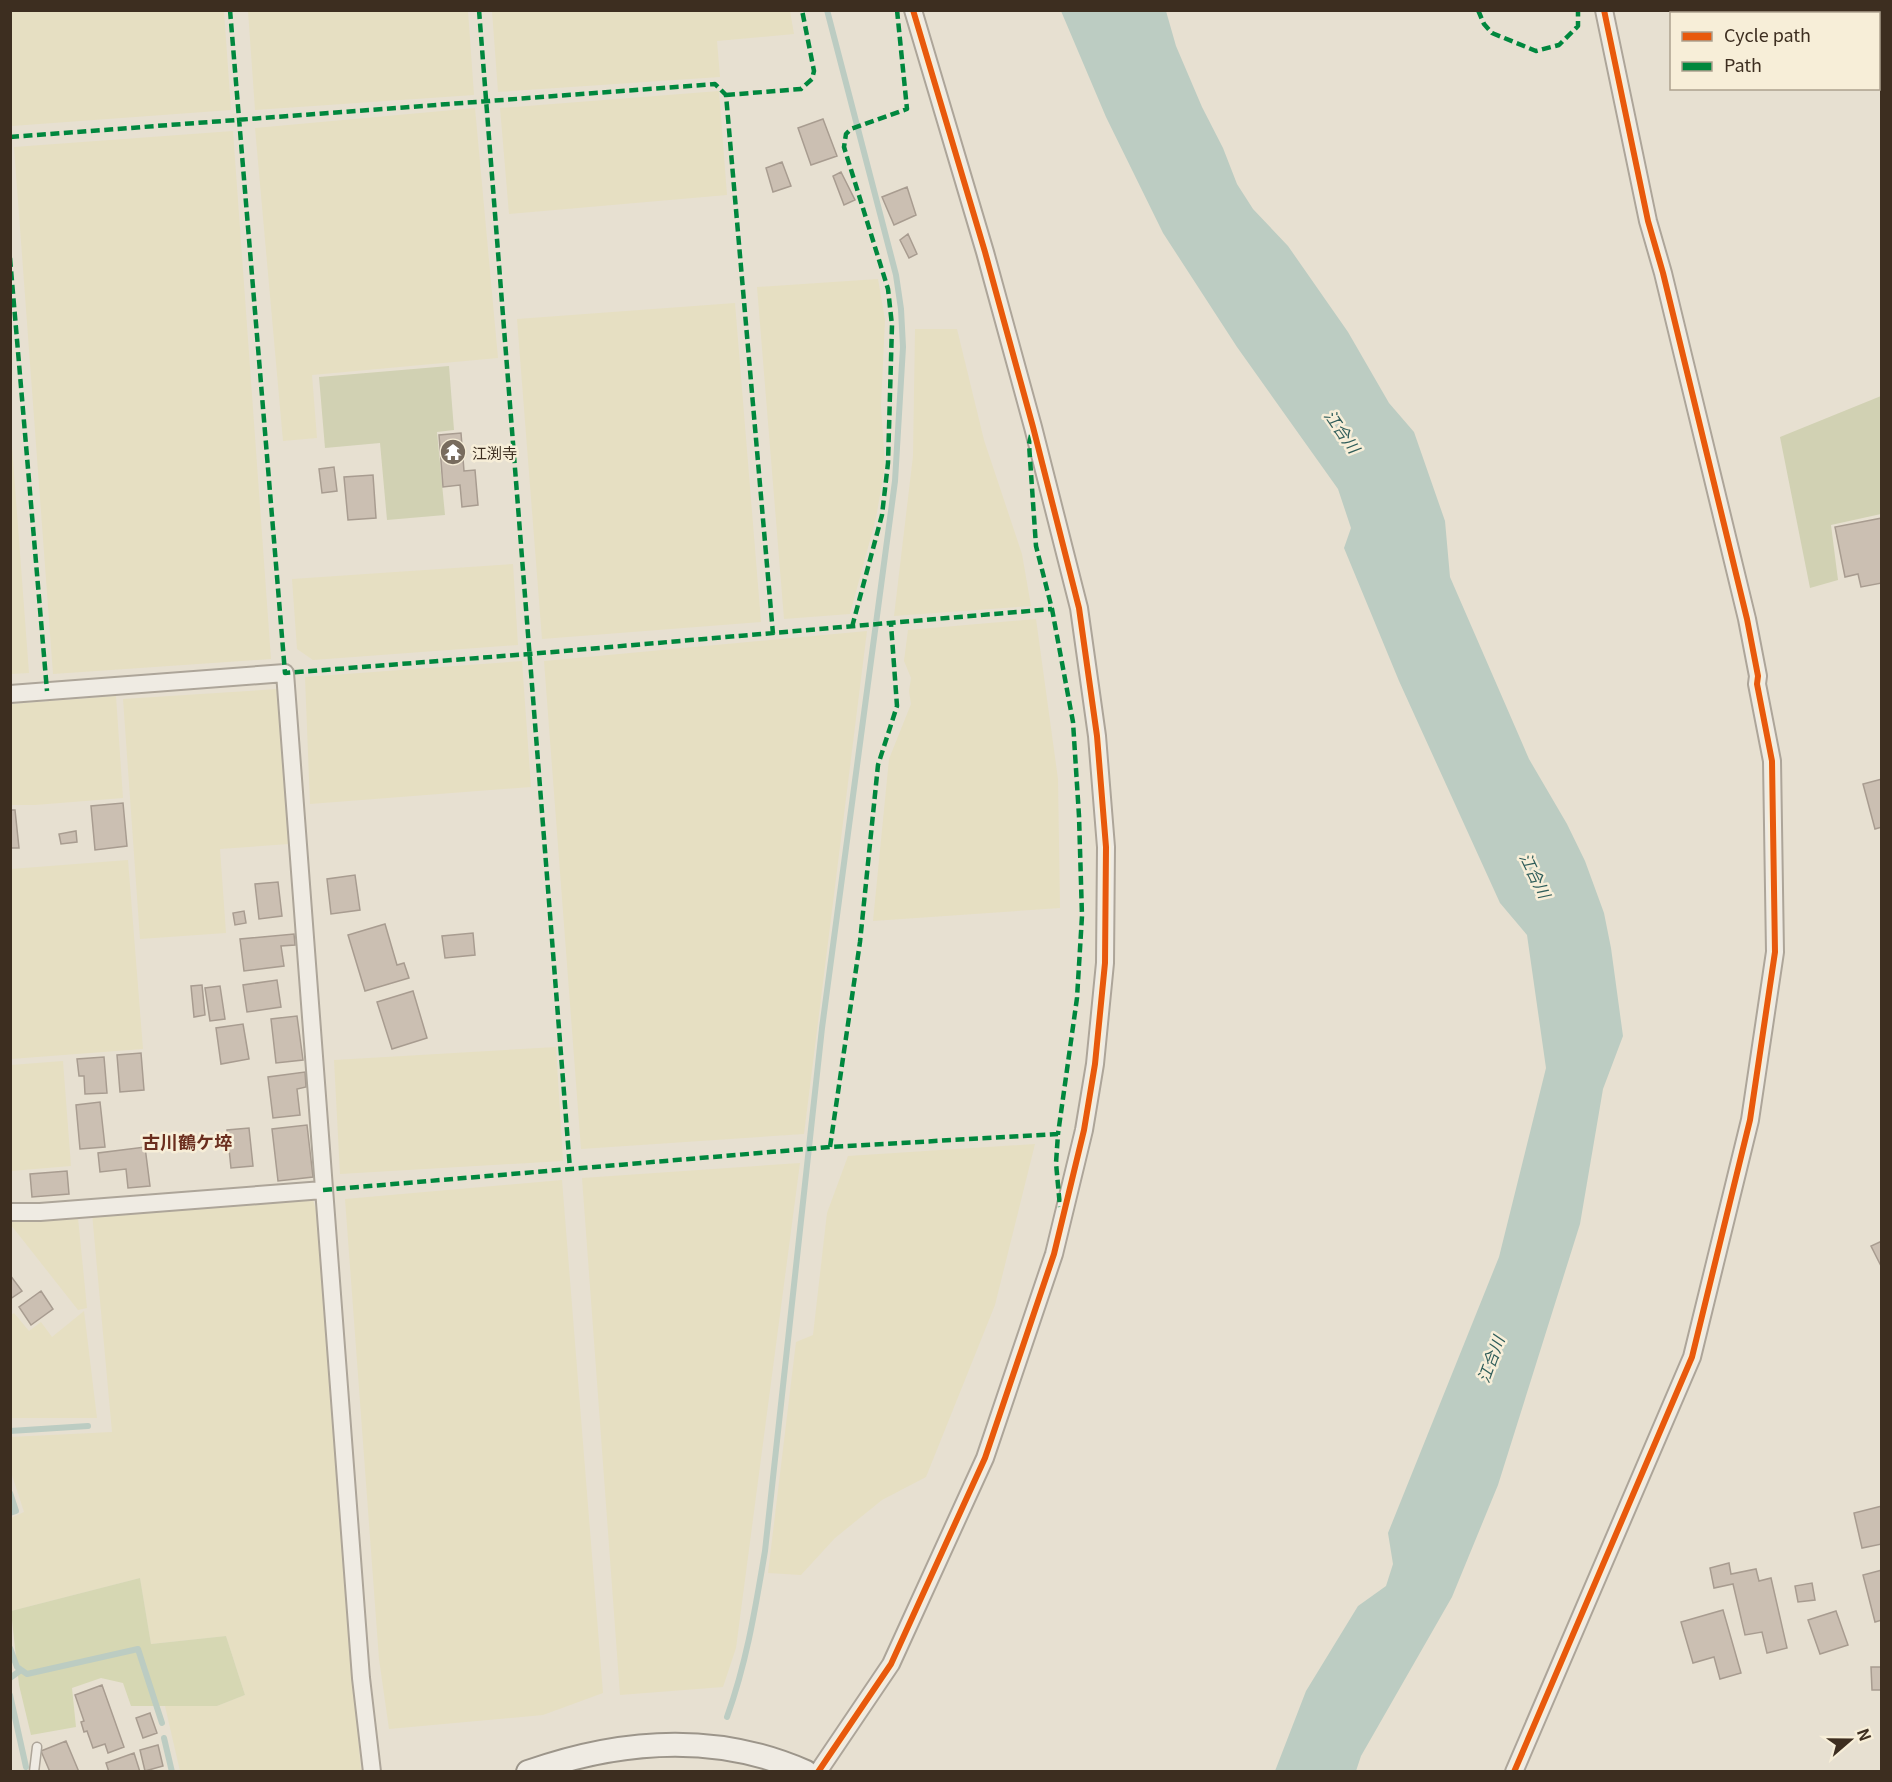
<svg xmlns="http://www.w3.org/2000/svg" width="1892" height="1782" font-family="Georgia,'Noto Sans JP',serif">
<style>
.farmland{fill:#e6dfc2}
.green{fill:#d6d7b3}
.cemetery{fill:#d1d1b3}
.water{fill:#bcccc2}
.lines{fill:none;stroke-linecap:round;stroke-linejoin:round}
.stream{stroke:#bcccc2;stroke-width:6}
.building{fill:#cbbfb2;stroke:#a89c90;stroke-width:1.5}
.lane-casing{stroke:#ada599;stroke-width:11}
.street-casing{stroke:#ada599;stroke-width:20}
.secondary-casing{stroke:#9c958a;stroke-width:26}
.lane{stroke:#efebe3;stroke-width:8}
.street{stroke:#efebe3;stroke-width:16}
.secondary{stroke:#efebe3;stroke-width:22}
.quiet{stroke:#00873e;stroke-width:4.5;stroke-dasharray:9 4.5;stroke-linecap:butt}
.cycleway-casing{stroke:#f7eed8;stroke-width:10}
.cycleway{stroke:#e8590c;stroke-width:6}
.labels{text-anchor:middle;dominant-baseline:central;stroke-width:5;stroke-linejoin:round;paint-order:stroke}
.poi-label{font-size:15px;fill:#3d2e20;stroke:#f7eed8;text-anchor:start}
.water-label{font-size:16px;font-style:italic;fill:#2f5d5a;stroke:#f7eed8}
.quarter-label{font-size:18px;font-weight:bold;fill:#6b2e1e;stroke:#f7eed8}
</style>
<rect width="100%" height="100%" fill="#e7e0d1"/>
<path class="farmland" d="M10,11H224L231,110L12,126Z
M248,11H468L474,95L255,110Z
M492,11H790L794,34L717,41L720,77L498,92Z
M719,91L727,195L509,214L500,108Z
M475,108L498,358L312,375L317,438L283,441L255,128Z
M233,131L271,659L53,674L14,147Z
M878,279L885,320L881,406L885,466L876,518L850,614L784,619L757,287Z
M735,303L761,622L542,639L517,319Z
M915,329H957L984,440L1022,554L1031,606L894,616L913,456Z
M10,420L29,673L11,674H10Z
M513,564L518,645L313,660L297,649L292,579Z
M1036,619L1058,779L1060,908L873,921L889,759L911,704L909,691L911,678L904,661L908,630Z
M867,631L804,1134L581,1149L544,661Z
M522,661L531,787L310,804L305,677Z
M278,689L289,844L220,849L226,933L140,939L123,699Z
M116,696L123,798L35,805H11V704Z
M128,860L143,1049L11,1059V869Z
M556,1047L563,1161L340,1174L334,1060Z
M63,1061L71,1166L11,1171V1065Z
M1035,1144L995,1305L926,1477L882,1500L835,1538L801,1575L768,1573L796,1342L813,1335L827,1213L848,1156Z
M800,1163L736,1648L723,1687L620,1695L582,1178Z
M562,1180L603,1693L543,1715L389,1729L379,1659L345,1199Z
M305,1196L313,1200L316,1210L361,1771H180L165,1706H217L245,1695L226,1636L151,1644L140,1578L11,1611V1518L24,1512L11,1472L10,1437L112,1432L92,1213Z
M78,1218L87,1308L78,1310L11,1225V1221Z
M84,1311L97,1418H11V1315L14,1313L29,1331L41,1322L52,1337Z"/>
<path class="green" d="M140,1578L151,1644L226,1636L245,1695L217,1706H131L123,1683L101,1678L72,1688L76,1727L31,1735L19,1685L11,1611Z"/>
<path class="cemetery" d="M449,366L454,430L437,432L445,515L387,520L380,443L325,448L319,377Z
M1881,396V514L1831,525L1838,580L1810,588L1780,437Z"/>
<path class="water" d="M1061,11H1166L1176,46L1202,107L1223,148L1237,184L1253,209L1288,246L1348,332L1389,403L1414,432L1445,521L1450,577L1529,759L1567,824L1585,861L1604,913L1611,948L1623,1036L1603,1089L1580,1224L1498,1485L1452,1597L1361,1756L1356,1771H1275L1306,1691L1358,1606L1386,1586L1393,1564L1388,1533L1499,1257L1546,1068L1527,935L1500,903L1399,681L1344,548L1351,528L1338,489L1237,347L1163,233L1106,117Z"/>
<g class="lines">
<path class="stream" d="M10,1431L88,1426
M10,1493L16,1511L10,1513
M10,1648L17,1667L27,1674L138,1649L162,1723
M10,1678L21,1670
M10,1695L26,1767
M727,1717C747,1661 755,1610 765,1551L822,1028L895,481L903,347L901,309L896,275L827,10
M164,1738L172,1772"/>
</g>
<path class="building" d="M823,119L837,156L811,165L798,128Z
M782,162L791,186L773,192L766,168Z
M841,172L855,200L844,205L833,176Z
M907,187L916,215L894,225L882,197Z
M908,234L917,254L909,258L900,240Z
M461,433L464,471L475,470L478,505L462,507L460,485L443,487L439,435Z
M334,467L337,491L322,493L319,469Z
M373,475L376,518L348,520L344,477Z
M1882,518V583L1861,587L1858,574L1845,577L1835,527Z
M1882,779V827L1875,829L1863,784Z
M123,803L127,846L95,850L91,806Z
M10,810H15L19,848H10Z
M76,831L77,842L61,844L59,834Z
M355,875L360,910L331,914L327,879Z
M278,882L282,916L259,919L255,884Z
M244,911L246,923L235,925L233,913Z
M385,924L397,965L404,963L409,978L365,991L348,935Z
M473,933L475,955L445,958L442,936Z
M294,934L295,945L281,946L284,966L244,971L240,939Z
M277,980L281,1007L247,1012L243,985Z
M202,985L205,1015L194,1017L191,986Z
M220,986L225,1019L210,1021L205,988Z
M413,991L427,1038L392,1049L377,1002Z
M297,1016L303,1060L276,1063L271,1019Z
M243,1024L249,1059L221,1064L216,1028Z
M141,1053L144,1090L120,1092L117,1055Z
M104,1057L107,1093L85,1094L84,1076H79L77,1059Z
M305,1072L306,1087L297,1089L300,1115L273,1118L268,1077Z
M100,1102L105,1147L80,1149L76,1105Z
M307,1125L313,1177L278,1181L272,1129Z
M249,1128L253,1166L231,1168L227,1130Z
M145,1147L150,1186L128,1188L126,1169L100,1172L98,1153Z
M67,1171L69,1194L32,1197L30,1174Z
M1882,1241V1268L1871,1246Z
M10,1275L22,1291L10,1299Z
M41,1291L53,1309L31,1325L19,1307Z
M1882,1506V1544L1862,1548L1854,1513Z
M1729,1563L1731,1574L1756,1569L1759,1581L1771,1578L1787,1648L1767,1653L1762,1632L1745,1635L1733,1584L1714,1588L1710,1568Z
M1882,1570V1620L1875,1622L1863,1575Z
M1812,1583L1815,1600L1798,1602L1795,1586Z
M1723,1610L1741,1673L1720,1679L1714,1657L1693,1663L1681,1622Z
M1836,1611L1848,1645L1820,1654L1808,1620Z
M1871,1667H1882V1690H1872Z
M102,1685L124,1747L108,1753L105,1744L93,1748L87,1731L84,1732L81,1722L84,1721L75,1695Z
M150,1713L157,1733L143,1738L136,1718Z
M66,1741L79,1772H50L41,1751Z
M158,1745L163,1766L145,1771L140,1750Z
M134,1753L140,1772H109L106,1763Z"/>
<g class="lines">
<g class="lane-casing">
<path id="lane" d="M34,1772L37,1747"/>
</g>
<g class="street-casing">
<path id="street" d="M1834,10L1837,14
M1878,55L1882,58
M10,694L285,673L361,1678L372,1772
M10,1212H40L323,1190
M818,1772L891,1664L985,1458L1054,1254L1084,1130L1095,1064L1105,963L1106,847L1097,736L1079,608L1033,427L985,252L913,10
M1514,1772L1692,1357L1750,1120L1775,952L1772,761L1757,684L1758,676L1747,619L1663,273L1648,221L1604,10"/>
</g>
<g class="secondary-casing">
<path id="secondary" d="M528,1772C619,1740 716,1732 806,1772"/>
</g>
<use href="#lane" class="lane"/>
<use href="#street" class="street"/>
<use href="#secondary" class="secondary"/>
<path class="quiet" d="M230,10L285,673L529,654L1052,609
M479,10L570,1169
M1478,10L1484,24L1492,33L1536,51L1559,45L1578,26V10
M726,95L801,89L812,79L814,71L802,10
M10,137L715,84L726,95L773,634
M10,258L47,691
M1031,435L1029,444L1036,546L1052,609L1073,722L1079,816L1082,916L1077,998L1058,1134
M852,627L882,515L888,463L892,325L888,289L844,147L846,134L851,129L907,109L897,10
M830,1147L860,942L878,765L897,706L891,624
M323,1190L830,1147L1058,1134L1056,1163L1060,1207"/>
<g class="cycleway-casing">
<path id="cycleway" d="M818,1772L891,1664L985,1458L1054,1254L1084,1130L1095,1064L1105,963L1106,847L1097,736L1079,608L1033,427L985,252L913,10
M1514,1772L1692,1357L1750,1120L1775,952L1772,761L1757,684L1758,676L1747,619L1663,273L1648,221L1604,10"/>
</g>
<use href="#cycleway" class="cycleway"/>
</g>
<defs>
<g id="temple-disc" transform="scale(1.35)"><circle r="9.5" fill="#786c5e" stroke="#f7eed8"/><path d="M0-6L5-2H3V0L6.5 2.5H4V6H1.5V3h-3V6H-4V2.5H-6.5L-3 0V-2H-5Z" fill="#fff"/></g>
</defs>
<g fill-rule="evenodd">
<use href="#temple-disc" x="453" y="452"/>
</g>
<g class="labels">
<g class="poi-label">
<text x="472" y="452">江渕寺</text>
</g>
<g class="water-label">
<text transform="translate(1343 431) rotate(55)">江合川</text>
<text transform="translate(1536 875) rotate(64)">江合川</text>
<text transform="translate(1490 1359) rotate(-70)">江合川</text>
</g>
<g class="quarter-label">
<text x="187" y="1141">古川鶴ケ埣</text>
</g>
</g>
<rect width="1892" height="1782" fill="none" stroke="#3d2e20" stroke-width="24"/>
<rect x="1670" y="12" width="210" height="78" fill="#f7eed8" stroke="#ada18e" stroke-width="1.5"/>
<rect x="1682" y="32" width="30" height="9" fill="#e8590c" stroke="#ada18e" stroke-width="1.5"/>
<text x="1724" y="42" font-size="18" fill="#3d2e20">Cycle path</text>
<rect x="1682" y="62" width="30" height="9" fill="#00873e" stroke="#ada18e" stroke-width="1.5"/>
<text x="1724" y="72" font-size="18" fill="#3d2e20">Path</text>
<g transform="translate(1850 1740) rotate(70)" stroke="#f7eed8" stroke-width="4.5" paint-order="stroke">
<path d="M0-4.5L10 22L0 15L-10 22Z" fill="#3d2e20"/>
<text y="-9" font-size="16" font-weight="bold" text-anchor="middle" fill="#3d2e20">N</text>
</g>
</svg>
